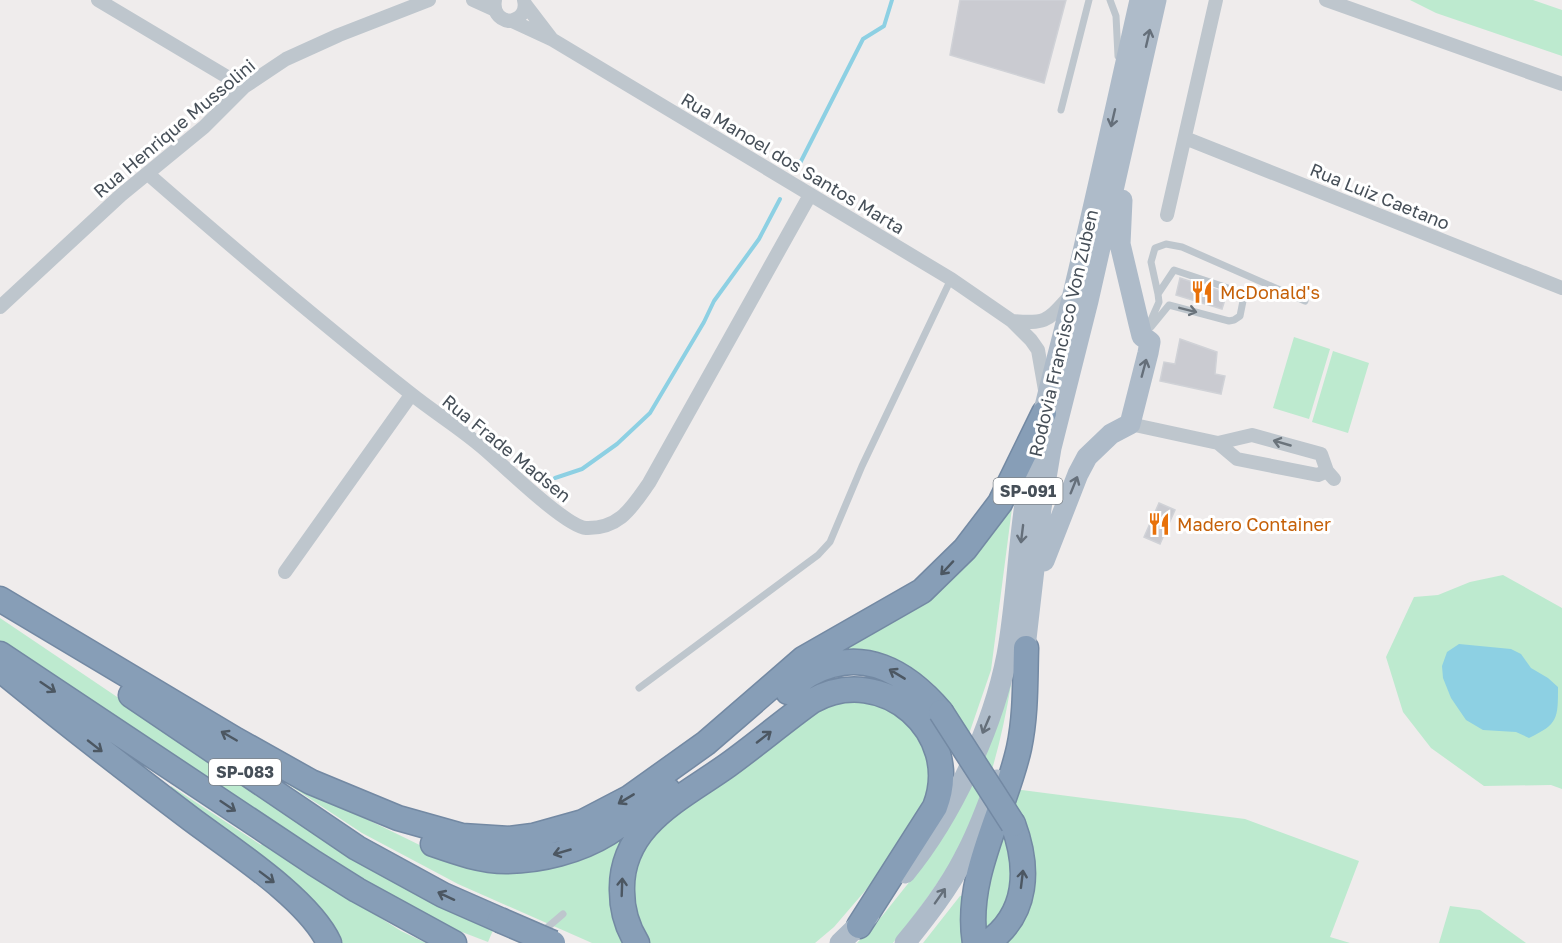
<svg xmlns="http://www.w3.org/2000/svg" width="1562" height="943" font-family="'Golos Text',sans-serif">
<style>
.green{fill:#bdeacf}
.water{fill:#8dd0e3}
.lines{fill:none;stroke-linecap:round;stroke-linejoin:round}
.stream{stroke:#8dd0e3;stroke-width:4}
.building{fill:#cacbd1;stroke:#d0d2d7;stroke-width:1.5}
.motorway-casing{stroke:#7389a3;stroke-width:27}
.service{stroke:#bec6cd;stroke-width:7}
.minor{stroke:#bec6cd;stroke-width:14}
.primary{stroke:#aebbc9;stroke-width:21}
.motorway{stroke:#879eb7;stroke-width:24}
.motorway-bridge-casing{stroke:#7389a3;stroke-width:27;stroke-linecap:butt}
.motorway-bridge{stroke:#879eb7;stroke-width:24}
.oneway{stroke:#656f7a}
.oneway2{stroke:#6a737b}
.oneway3{stroke:#4c5762}
.labels{text-anchor:middle;dominant-baseline:central;stroke-width:6;stroke-linejoin:round;paint-order:stroke}
.shield{fill:#fff;stroke:#7e848a;stroke-width:1.5}
.shield-label{font-size:16px;font-weight:bold;fill:#464f58}
.street-label{font-size:18px;fill:#464f58;stroke:#fff}
.food-label{font-size:18px;fill:#c56008;stroke:#fff;text-anchor:start}
</style>
<rect width="100%" height="100%" fill="#efecec"/>
<path class="green" d="M1410,0H1533L1562,10V56L1436,13Z
M1294,337L1330,349L1309,419L1273,408Z
M1333,351L1369,363L1348,433L1312,422Z
M1012,508L991,670L969,734C953,709 935,676 905,667C884,661 861,659 840,655L839,646L1004,509Z
M1503,575L1562,608V789L1551,785L1484,786L1431,748L1403,712L1386,657L1414,597L1438,595L1470,582Z
M0,618L313,829L494,928L488,942L462,932L459,934L390,899L0,643Z
M1007,685H1011C1001,743 987,801 957,852C938,884 916,914 893,943H857L883,915L926,861Z
M867,696L918,728L934,783L895,856L834,927L815,943H645L634,918L631,877L651,832L821,703Z
M268,771L434,852L486,865L635,824L631,943H592L458,884L362,833Z
M171,786L261,845L264,840L366,904L368,910L401,931L426,943H339L172,796Z
M1014,789L1245,819L1359,861L1330,937L1350,943H998L1012,926L1010,799Z
M1001,827C1020,863 1017,907 982,931L981,914Z
M967,895L965,943H923L960,896Z
M1450,906L1480,910L1526,943H1439Z"/>
<path class="water" d="M1459,644L1511,649L1521,654L1531,668L1548,678L1558,687C1558,719 1558,724 1529,738L1516,732L1483,730L1466,720L1451,698L1443,678L1442,666L1447,652Z"/>
<g class="lines">
<path class="stream" d="M796,171L863,39L884,26L892,0
M555,478L582,469L617,444L650,413L704,322L714,301L759,239L780,199"/>
</g>
<path class="building" d="M960,0H1066L1044,83L950,55Z
M1180,278L1227,293L1222,309L1176,295Z
M1180,339L1217,352L1215,374L1225,376L1221,394L1160,381L1164,362L1175,364Z
M1159,503L1175,510L1160,544L1144,537Z"/>
<g class="lines">
<g class="motorway-casing">
<path id="motorway" d="M0,599L236,740L311,782L398,818L462,836L509,839L533,836L583,822L629,798L706,743L803,659L922,591L965,549L1000,503L1044,413
M0,654L314,863L357,890L454,943
M7,675C67,724 129,772 191,819C231,849 309,899 329,943
M788,692C795,686 802,678 810,674C862,645 907,672 941,712
M131,695L357,848L443,895L500,920
M433,844C456,852 481,861 506,861C540,861 579,851 608,833C629,820 649,804 668,790
M637,943C627,927 622,909 622,891C620,825 682,798 728,765C757,744 784,721 812,701C883,661 964,733 935,807L859,926
M975,943C964,876 1005,812 1019,748C1026,715 1025,681 1026,648
M987,943C1029,914 1029,867 1013,824"/>
</g>
<path class="service" d="M1110,0L1116,16L1118,56
M1061,110L1089,0
M1158,294L1151,262L1155,248L1166,244L1182,247L1305,301
M1142,320L1147,322L1151,320L1159,302L1158,294L1174,270L1234,290L1244,296L1240,316L1234,320L1229,321L1169,305L1151,327L1143,328
M639,688L818,555L830,542L862,466L951,279
M542,932L563,914"/>
<path class="minor" d="M98,0L244,87
M473,0L495,10
M495,0C493,11 498,19 509,21C520,19 527,12 524,0
M1326,0L1562,84
M525,4L551,38
M512,21L553,40L951,279L1012,321L1031,340L1038,350L1045,390
M1185,138L1562,288
M148,174C234,249 320,322 410,393C436,414 465,431 490,454C507,469 567,527 586,528C620,529 632,507 649,483L810,195
M1167,215L1216,0
M0,307L121,195L204,127L244,87L286,59L339,35L429,0
M1012,321C1048,324 1047,321 1071,295
M1130,424L1218,443L1252,435L1321,454L1327,471L1334,479
M1218,443L1237,459L1318,475L1327,471
M285,572L411,395"/>
<path class="primary" d="M1044,561L1078,474L1087,457L1111,434L1130,424L1148,353L1150,342L1142,336L1139,324L1120,244L1122,200
M1023,665L1041,508L1051,448L1088,301L1156,0
M905,873C952,816 993,727 1007,655C1018,595 1018,533 1030,473C1042,411 1060,351 1074,290C1097,194 1118,97 1140,0
M840,943L869,915
M905,943C927,916 948,889 964,858C978,833 987,807 997,780"/>
<use href="#motorway" class="motorway"/>
<g class="motorway-bridge-casing">
<path id="motorway-bridge" d="M941,712L1013,824
M500,920L553,943"/>
</g>
<use href="#motorway-bridge" class="motorway-bridge"/>
</g>
<defs><path id="oneway-shaft" d="M-6 0H5M1.5-3L5.5 0L1.5 3" fill="none" stroke-width="1.6" stroke-linecap="round" stroke-linejoin="round" transform="scale(1.5)"/></defs>
<g class="oneway">
<use href="#oneway-shaft" transform="translate(1148 38) rotate(-77)"/>
<use href="#oneway-shaft" transform="translate(1113 118) rotate(103)"/>
<use href="#oneway-shaft" transform="translate(1144 368) rotate(-75)"/>
<use href="#oneway-shaft" transform="translate(1074 485) rotate(-68)"/>
<use href="#oneway-shaft" transform="translate(1022 534) rotate(97)"/>
<use href="#oneway-shaft" transform="translate(986 725) rotate(113)"/>
<use href="#oneway-shaft" transform="translate(940 896) rotate(-55)"/>
</g>
<g class="oneway2">
<use href="#oneway-shaft" transform="translate(1188 310) rotate(14)"/>
<use href="#oneway-shaft" transform="translate(1282 443) rotate(-164)"/>
</g>
<g class="oneway3">
<use href="#oneway-shaft" transform="translate(947 568) rotate(133)"/>
<use href="#oneway-shaft" transform="translate(897 674) rotate(-149)"/>
<use href="#oneway-shaft" transform="translate(48 687) rotate(34)"/>
<use href="#oneway-shaft" transform="translate(229 736) rotate(-150)"/>
<use href="#oneway-shaft" transform="translate(764 737) rotate(-38)"/>
<use href="#oneway-shaft" transform="translate(95 746) rotate(38)"/>
<use href="#oneway-shaft" transform="translate(626 799) rotate(149)"/>
<use href="#oneway-shaft" transform="translate(228 806) rotate(34)"/>
<use href="#oneway-shaft" transform="translate(562 852) rotate(164)"/>
<use href="#oneway-shaft" transform="translate(267 877) rotate(37)"/>
<use href="#oneway-shaft" transform="translate(1022 879) rotate(-83)"/>
<use href="#oneway-shaft" transform="translate(622 887) rotate(-88)"/>
<use href="#oneway-shaft" transform="translate(446 896) rotate(-155)"/>
</g>
<defs>
<g id="restaurant-bare" transform="scale(1.8)"><path d="M-5-6h1v4h1v-4h1v4h1v-4h1v5L-1.5 .5V6h-2V.5L-5-1ZM5-6V6H3V1.5H1.5Q1.5-4 5-6Z" fill="#e8710a" stroke="#fff" stroke-width="2.5" paint-order="stroke"/></g>
</defs>
<g fill-rule="evenodd">
<use href="#restaurant-bare" x="1202" y="292"/>
<use href="#restaurant-bare" x="1159" y="524"/>
</g>
<g class="labels">
<g class="shield">
<rect x="993.5" y="478" width="69" height="26" rx="4.5"/>
<rect x="209" y="759" width="72" height="26" rx="4.5"/>
</g>
<g class="shield-label">
<text x="1028" y="491">SP-091</text>
<text x="245" y="772">SP-083</text>
</g>
<g class="street-label">
<text transform="translate(174 128) rotate(-40)">Rua Henrique Mussolini</text>
<text transform="translate(793 163) rotate(31)">Rua Manoel dos Santos Marta</text>
<text transform="translate(1380 196) rotate(22)">Rua Luiz Caetano</text>
<text transform="translate(1063 333) rotate(-77)">Rodovia Francisco Von Zuben</text>
<text transform="translate(507 448) rotate(39)">Rua Frade Madsen</text>
</g>
<g class="food-label">
<text x="1220" y="292">McDonald's</text>
<text x="1177" y="524">Madero Container</text>
</g>
</g>
</svg>
